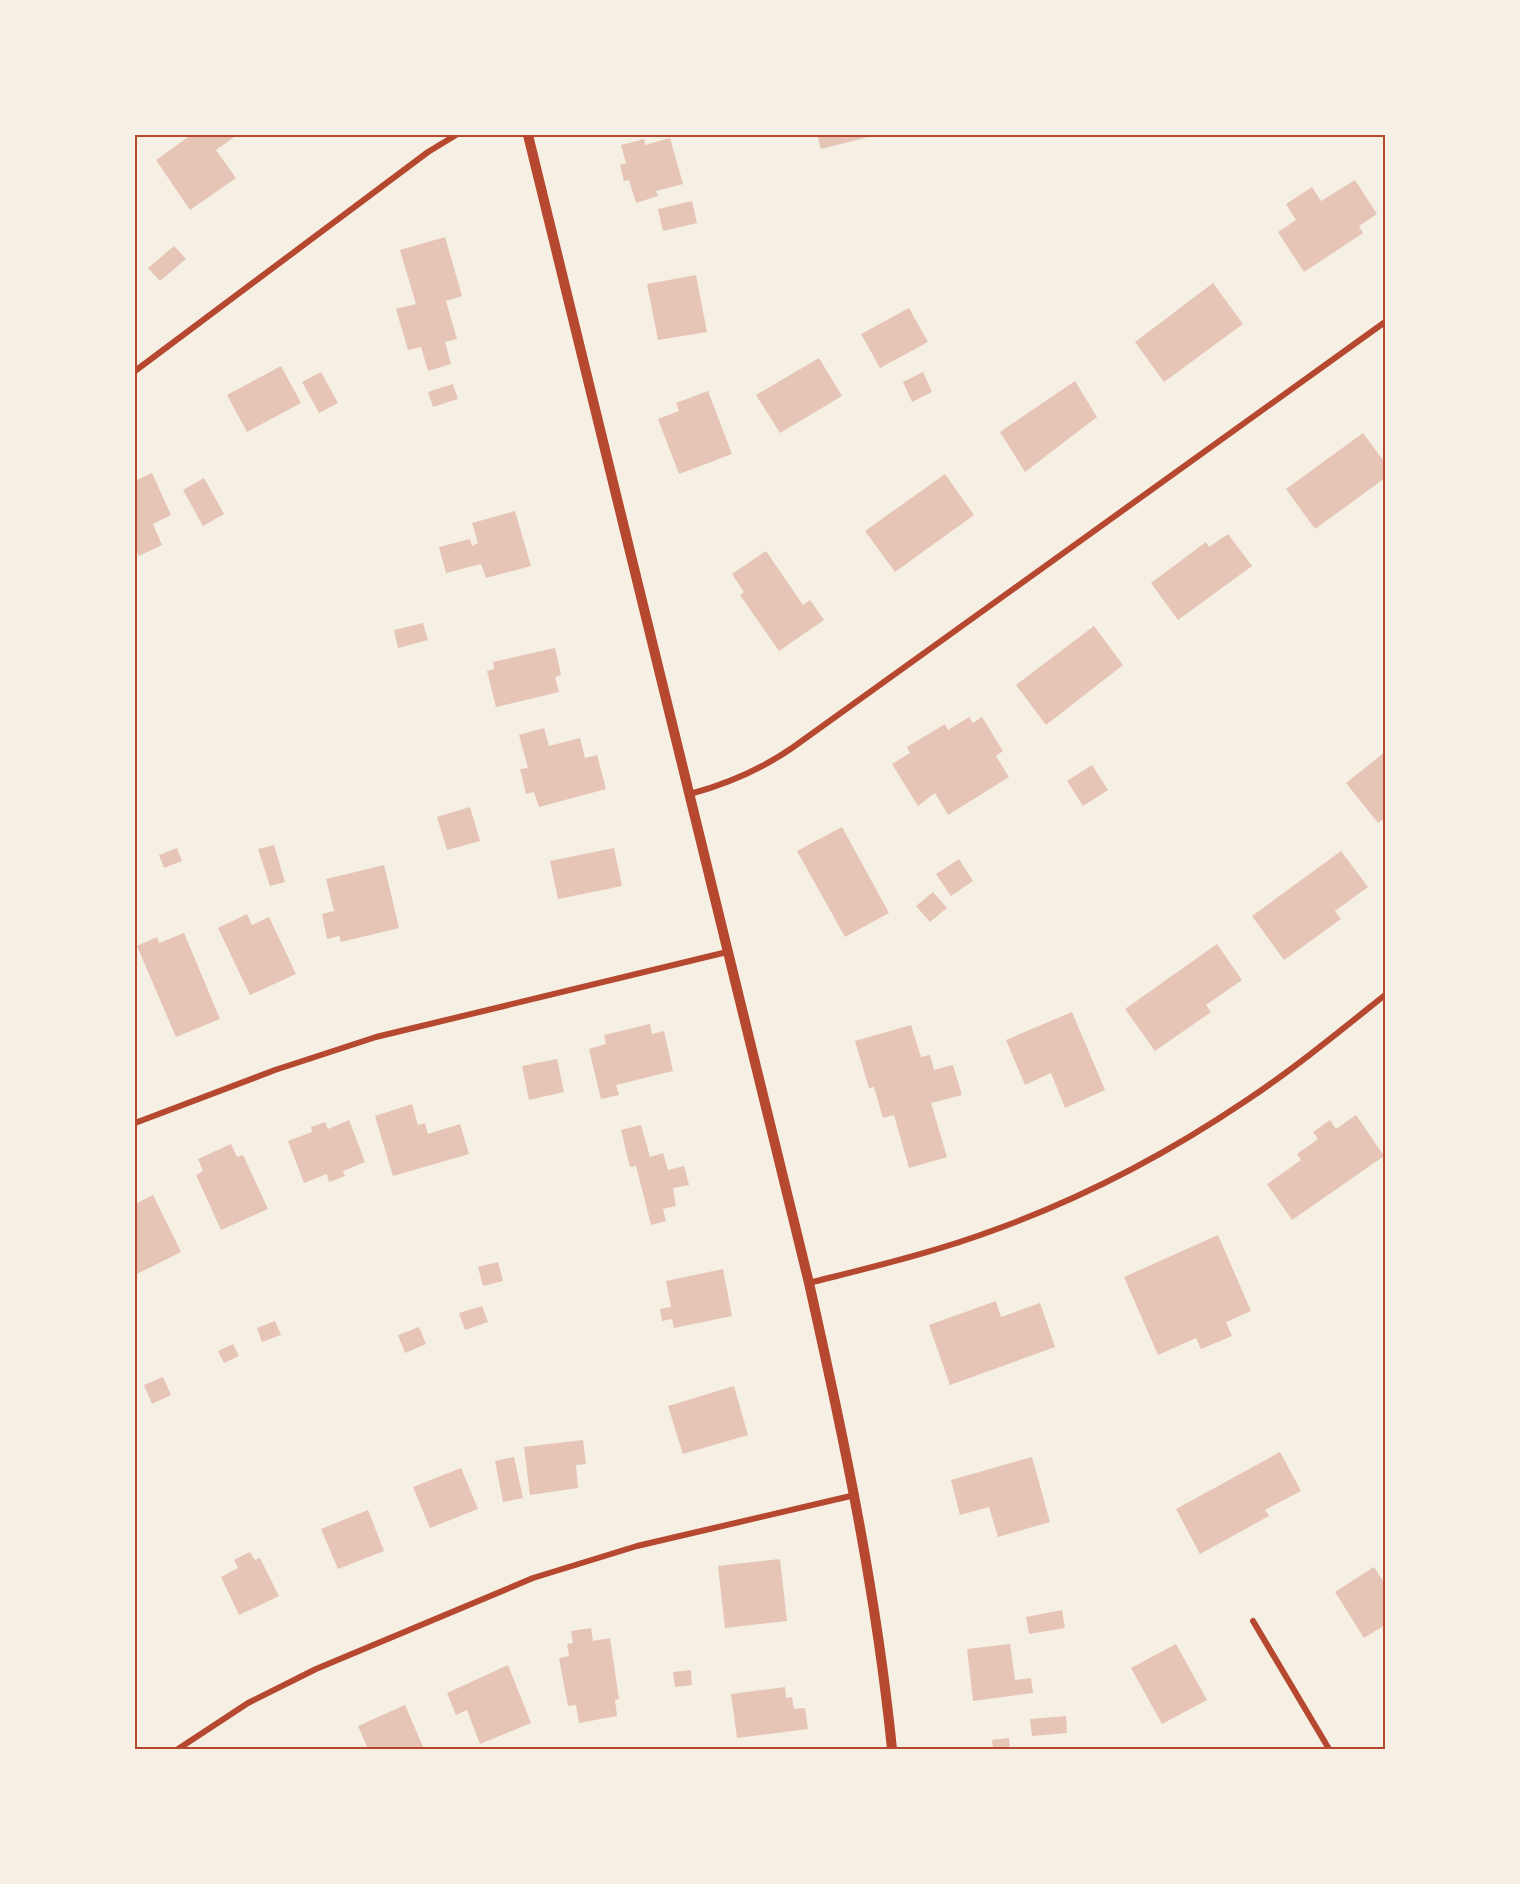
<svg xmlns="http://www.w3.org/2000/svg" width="1520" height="1884" font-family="Montserrat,sans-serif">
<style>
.building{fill:#e6c5b7}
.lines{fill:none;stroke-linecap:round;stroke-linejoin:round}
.minor{stroke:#b5482f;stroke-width:6}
.tertiary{stroke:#b5482f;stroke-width:10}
.neatline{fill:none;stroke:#b5482f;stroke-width:2}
</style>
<rect width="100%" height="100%" fill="#f6efe4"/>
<path class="building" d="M191,135H237L216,150L236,178L190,210L156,160Z
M817,135H872V136L821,149Z
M670,138L683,184L656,191L658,196L636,203L629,180L624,181L620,165L626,163L621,145L644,139L645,145Z
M1355,180L1377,214L1359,226L1363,233L1304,272L1278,232L1296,220L1286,204L1312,187L1321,201Z
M692,201L697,223L663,231L658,209Z
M445,237L462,296L446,301L457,339L445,342L451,364L428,371L421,347L408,350L396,309L416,304L400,250Z
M174,246L186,259L160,281L148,268Z
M696,275L707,332L658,340L647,284Z
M1213,283L1243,324L1164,382L1135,342Z
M909,308L928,342L880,368L861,334Z
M819,358L842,396L780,433L756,395Z
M281,366L301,403L247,432L227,395Z
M321,372L338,403L319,413L302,382Z
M923,372L932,392L912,402L903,382Z
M1075,381L1097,417L1025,472L1000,432Z
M453,384L458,399L433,407L428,392Z
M708,391L732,454L679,474L658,419L679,411L676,403Z
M1363,433L1385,463V478L1315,529L1286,489Z
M152,473L171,515L153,524L162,545L139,556L135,548V481Z
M945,474L974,515L895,572L865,531Z
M204,478L224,514L203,526L183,490Z
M515,511L531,566L486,578L481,564L446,573L439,547L470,539L472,546L478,543L472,523Z
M1228,534L1252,566L1178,620L1151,583L1206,542L1209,547Z
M766,551L803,605L810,600L824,620L779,651L740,595L744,592L732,574Z
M423,623L428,640L398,648L394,630Z
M1094,626L1123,665L1046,725L1016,685Z
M555,648L561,675L555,677L559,692L496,707L487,671L494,669L493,662Z
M969,717L973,723L982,717L1003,751L996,756L1009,777L948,815L935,793L918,806L892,764L910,753L907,747L945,724L948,730Z
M544,728L549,746L580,738L585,758L597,755L606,789L539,807L534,792L526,794L520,769L528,768L519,735Z
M1385,752V818L1378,823L1346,783Z
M1092,765L1108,790L1083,806L1067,781Z
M470,807L480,841L447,850L437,817Z
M842,827L889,913L845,937L797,851Z
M274,845L285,882L270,886L258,849Z
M177,848L182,861L164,868L159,855Z
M614,848L622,886L558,899L550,861Z
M1341,851L1368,887L1335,911L1341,919L1284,960L1252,916Z
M959,859L973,881L951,896L936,874Z
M384,865L399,928L341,942L339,936L327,939L322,914L334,911L326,879Z
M933,892L947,908L930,922L916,906Z
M247,914L252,925L269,917L296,974L250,995L218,928Z
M184,933L220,1019L176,1037L137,946L157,937L159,943Z
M1217,944L1242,980L1206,1005L1211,1012L1155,1051L1125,1009Z
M1072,1012L1105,1090L1065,1108L1051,1073L1025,1085L1006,1040Z
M650,1024L652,1034L664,1031L673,1071L616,1085L619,1095L601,1099L589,1049L606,1044L604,1035Z
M911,1025L921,1057L930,1055L934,1070L953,1065L962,1095L931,1103L947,1157L909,1168L894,1115L883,1118L874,1087L869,1088L855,1041Z
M557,1059L564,1092L529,1100L522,1066Z
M412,1104L418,1125L425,1123L428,1134L460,1124L469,1154L393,1176L375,1116Z
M1356,1115L1384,1156L1292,1220L1267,1184L1301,1160L1297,1154L1318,1139L1313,1132L1330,1120L1336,1129Z
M349,1120L365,1162L343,1171L345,1176L329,1182L327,1174L304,1183L288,1141L312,1132L311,1127L325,1122L328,1129Z
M641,1125L650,1157L663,1153L668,1170L684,1166L689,1185L673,1188L676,1206L663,1209L666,1221L651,1225L636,1166L630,1167L621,1130Z
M231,1144L237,1157L243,1155L268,1209L221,1230L196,1175L203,1171L198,1159Z
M153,1195L181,1252L135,1275V1204Z
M1218,1235L1251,1311L1226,1322L1232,1336L1201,1349L1196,1338L1158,1355L1124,1277Z
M498,1262L503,1281L483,1286L478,1267Z
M723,1269L732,1316L674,1328L672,1319L662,1321L660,1309L671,1307L666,1281Z
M996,1301L1001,1317L1040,1303L1055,1347L950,1385L929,1325Z
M482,1306L488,1322L465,1330L459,1313Z
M275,1321L281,1335L262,1342L257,1328Z
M419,1327L426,1344L405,1353L398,1335Z
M233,1344L239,1356L224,1363L218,1351Z
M163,1377L171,1395L152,1404L144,1385Z
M734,1386L748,1435L683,1454L668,1406Z
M583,1440L586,1464L576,1465L578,1488L530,1495L524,1447Z
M1280,1452L1301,1491L1265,1510L1269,1516L1200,1554L1176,1509Z
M514,1457L523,1498L503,1502L495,1461Z
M1032,1457L1050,1522L998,1537L989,1507L960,1515L951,1480Z
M461,1468L478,1509L430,1528L413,1487Z
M368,1510L384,1551L338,1569L321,1529Z
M250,1552L255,1560L260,1558L279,1596L239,1615L221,1577L238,1568L234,1560Z
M780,1559L787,1621L725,1628L718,1566Z
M1374,1567L1385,1584V1625L1364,1638L1335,1592Z
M1062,1610L1065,1628L1029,1634L1026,1617Z
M591,1628L593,1641L610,1638L619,1699L615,1700L617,1716L579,1723L576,1705L568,1706L559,1658L569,1656L567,1644L573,1643L571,1631Z
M1010,1644L1015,1680L1031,1678L1033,1693L973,1701L967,1649Z
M1176,1644L1207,1700L1162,1724L1131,1668Z
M508,1665L531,1723L480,1744L467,1710L456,1715L447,1693Z
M691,1670L692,1685L675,1687L673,1672Z
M785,1687L786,1698L792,1697L794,1709L805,1708L808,1729L737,1738L731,1694Z
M405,1705L424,1749H368L358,1726Z
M1066,1716L1067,1733L1032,1736L1030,1719Z
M1009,1738L1010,1749H993L992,1740Z"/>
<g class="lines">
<path class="minor" d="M135,371L428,152L456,135
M690,794C727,784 760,770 792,748L1385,322
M135,1123L275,1070L376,1037L727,952
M809,1283C872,1267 936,1252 997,1229C1085,1197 1170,1152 1247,1100C1295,1068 1340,1031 1385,995
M1253,1621L1329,1749
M178,1749L248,1703L316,1669L533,1578L637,1546L855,1495"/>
<path class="tertiary" d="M528,135L809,1283C844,1439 876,1590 892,1749"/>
</g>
<rect width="1520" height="1884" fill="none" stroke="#f6efe4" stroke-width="273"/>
<rect x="136" y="136" width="1248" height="1612" class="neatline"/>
</svg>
